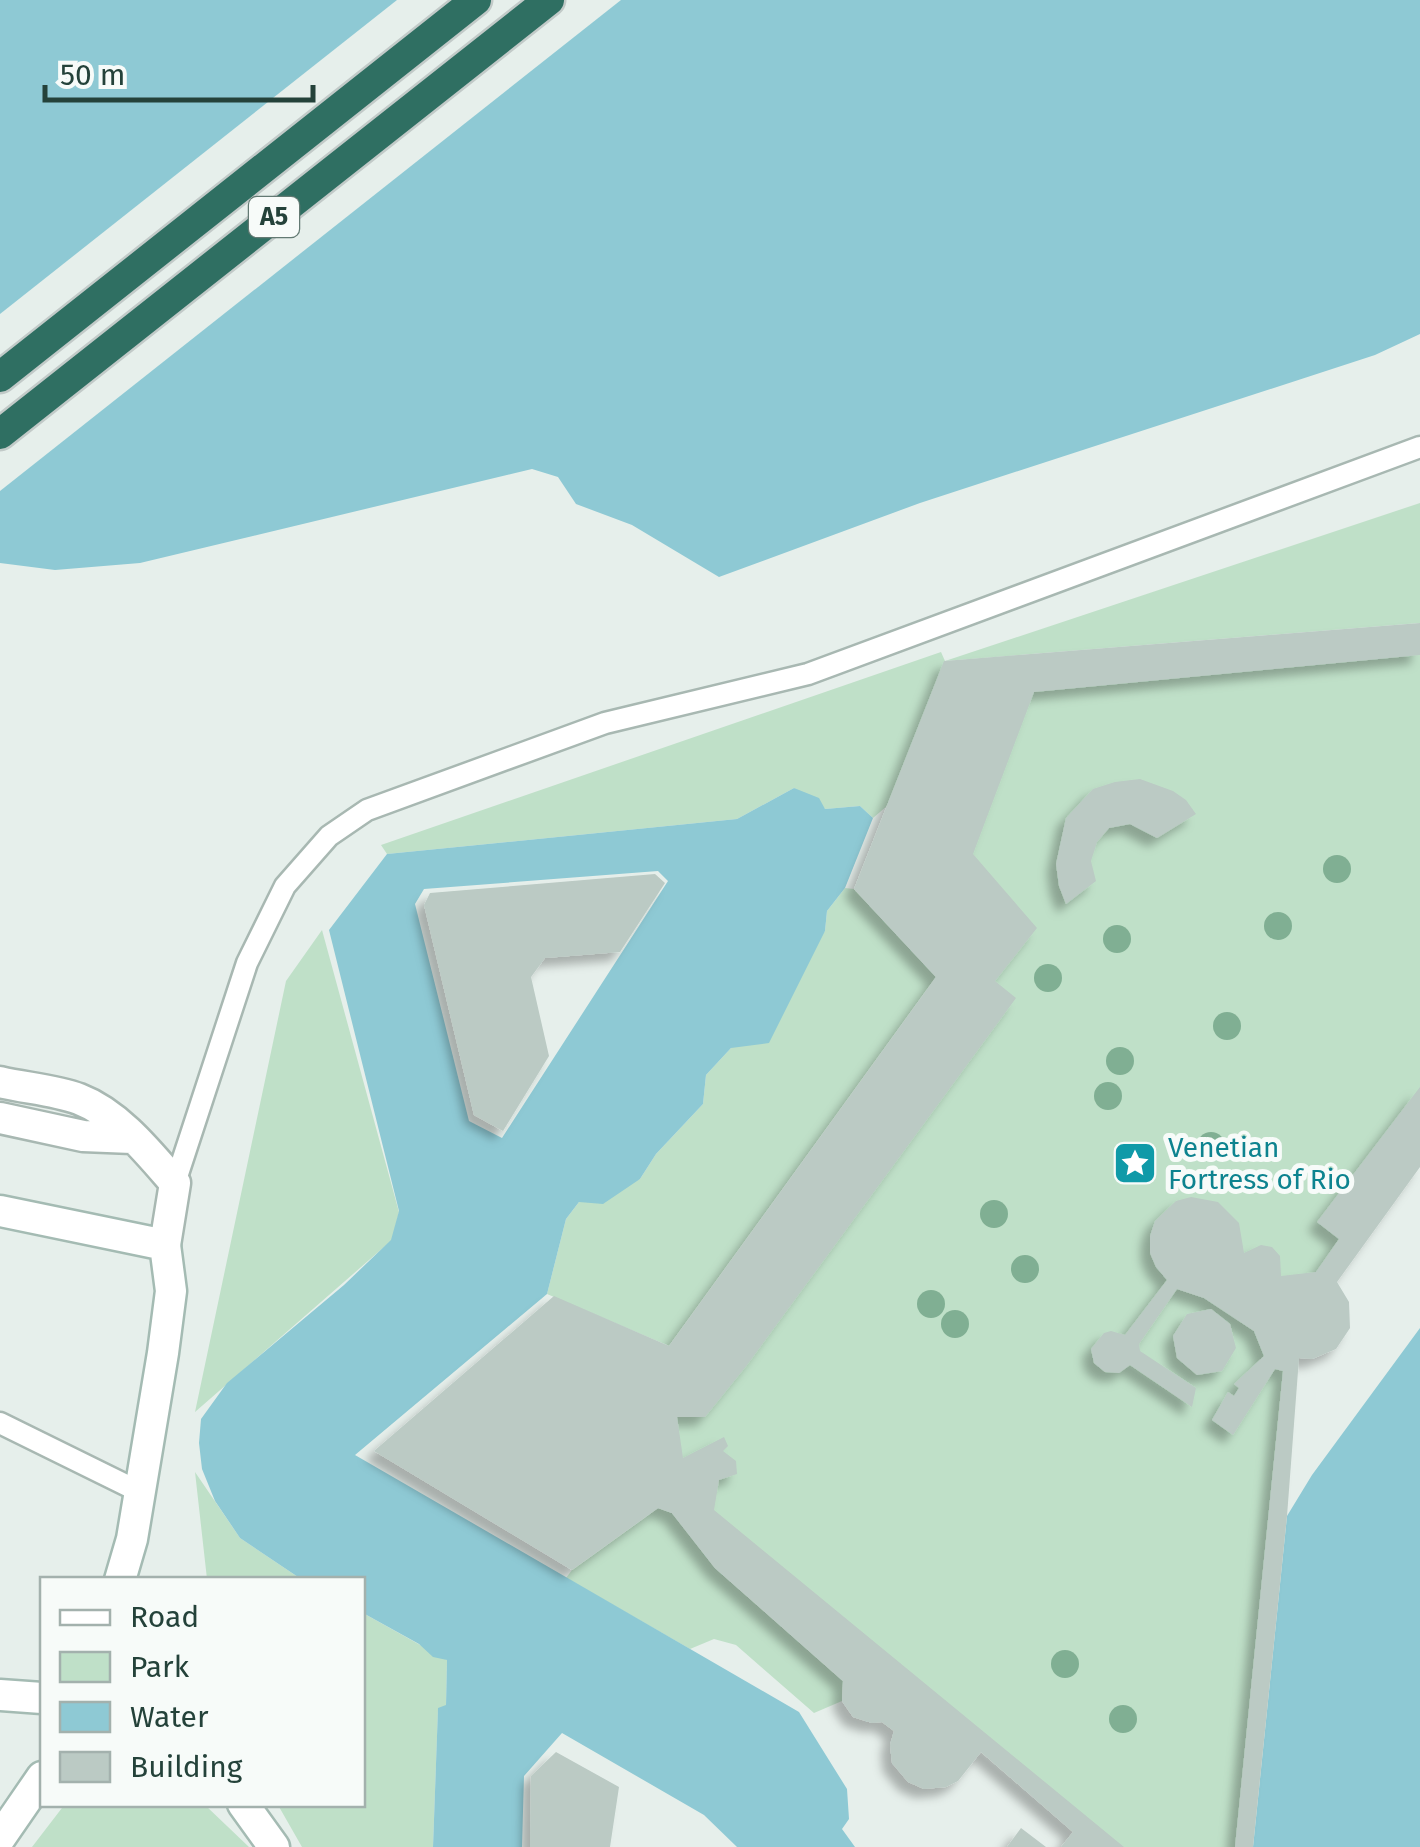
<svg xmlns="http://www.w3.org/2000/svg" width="1420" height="1847" font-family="'Fira Sans',sans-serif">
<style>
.green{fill:#bfe0c8}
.water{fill:#8ec9d4;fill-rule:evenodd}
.pier{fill:#e6efeb}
.building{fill:#bbcac4;filter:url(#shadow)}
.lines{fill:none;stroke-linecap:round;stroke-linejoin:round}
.lane-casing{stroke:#a8b8b2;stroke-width:25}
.street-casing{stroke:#a8b8b2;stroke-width:35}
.secondary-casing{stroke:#a4bbb3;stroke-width:35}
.highway-casing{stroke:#c2cac8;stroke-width:35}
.lane{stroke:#fff;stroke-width:20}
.street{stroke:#fff;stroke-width:30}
.secondary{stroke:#fff;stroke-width:30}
.highway{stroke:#2f6f62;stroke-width:30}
.tree{fill:#80af93}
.labels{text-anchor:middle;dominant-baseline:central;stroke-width:10;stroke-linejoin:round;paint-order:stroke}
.shield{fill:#f7fbf9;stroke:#637a73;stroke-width:2.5}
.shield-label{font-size:25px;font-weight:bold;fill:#24423a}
.culture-label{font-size:28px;fill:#0d838f;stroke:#f7fbf9;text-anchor:start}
</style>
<defs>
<filter id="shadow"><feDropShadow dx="-9" dy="9" stdDeviation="5" flood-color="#0004"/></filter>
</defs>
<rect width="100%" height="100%" fill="#e6efeb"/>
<path class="green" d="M1420,503V623L945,661L887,806L873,818L860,806L825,809L794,788L737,819L387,854L381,845L941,652L945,661Z
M1420,640V1144L1293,1353L1239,1847H1095L703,1513L658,1417L989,1007L960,854L1015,680Z
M845,888L854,889L936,977L669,1346L547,1294L566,1219L579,1202L640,1179L656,1154L703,1104L706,1075L731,1048L825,931L827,911Z
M322,930L399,1212L392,1240L195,1412L286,981Z
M195,1472L240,1538L301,1579H207Z
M658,1508L672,1513L715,1568L843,1681L842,1701L814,1713L736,1645L714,1639L690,1649L566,1578L572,1570Z
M363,1613L447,1660L446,1706L438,1709L433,1847H302L278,1805L362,1804Z
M65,1804L205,1805L249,1847H32Z"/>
<path class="water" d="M0,0H1420V334L1375,355L920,503L719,577L632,525L576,504L558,477L532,469L140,563L55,570L0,563Z
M794,788L819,798L825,809L860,806L873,818L845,888L827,911L825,931L769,1043L731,1048L706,1075L703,1104L656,1154L640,1179L603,1204L579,1202L566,1219L547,1294L355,1455L799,1712L847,1789L849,1819L842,1829L855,1847H737L704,1815L562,1733L524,1776L522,1847H433L438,1708L446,1705L447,1660L433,1657L419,1644L363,1613L362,1580L301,1579L240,1538L215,1501L202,1469L199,1443L201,1419L227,1383L344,1285L391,1240L399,1211L329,930L387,854L737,819ZM658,871L668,881L502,1138L469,1121L415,904L424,889Z
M1420,1328V1847H1253L1287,1516L1312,1475Z"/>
<path class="pier" d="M397,0H621L0,491V314Z"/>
<path class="building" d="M1420,623V655L1034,692L973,854L1037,928L995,981L1016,998L747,1365L705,1417H677L683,1458L724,1437L728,1446L723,1451L736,1461L737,1474L719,1480L714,1510L1124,1847H1061L1073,1832L981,1752L958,1781L946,1787L924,1789L908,1782L892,1763L890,1745L894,1731L882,1722L872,1723L853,1717L842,1701L843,1681L715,1568L672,1513L658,1508L572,1570L374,1451L554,1296L669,1346L936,977L854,889L944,661Z
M1140,779L1173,791L1186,800L1196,814L1157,838L1130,824L1109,828L1097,842L1091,861L1096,881L1066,904L1059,886L1056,864L1066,818L1093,789L1115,782Z
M655,874L665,883L620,952L545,958L531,977L549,1056L503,1131L474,1115L424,905L430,893Z
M1420,1087V1167L1337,1282L1349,1302L1350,1328L1336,1349L1312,1359L1299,1358L1287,1516L1253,1847H1235L1283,1371L1275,1369L1233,1435L1212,1420L1228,1392L1234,1396L1239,1388L1234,1384L1264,1356L1254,1331L1204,1298L1177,1289L1139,1344L1140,1351L1196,1388L1192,1407L1130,1365L1119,1373L1105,1372L1094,1363L1091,1349L1104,1333L1111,1331L1125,1335L1167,1280L1156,1267L1150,1253V1236L1155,1221L1176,1201L1191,1197L1218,1202L1239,1223L1244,1253L1261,1245L1272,1247L1280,1256L1281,1276L1316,1272L1339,1239L1317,1222Z
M1211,1309L1230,1324L1236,1348L1222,1371L1197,1375L1177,1358L1173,1336L1187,1314Z
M556,1752L619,1787L610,1847H530L531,1776Z
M1021,1828L1046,1847H1007Z"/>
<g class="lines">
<g class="lane-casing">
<path id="lane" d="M175,1183L247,963L285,886L329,836L367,810L605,723L808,674L1420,447
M0,1423L140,1492"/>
</g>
<g class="street-casing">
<path id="street" d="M0,1082C25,1088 55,1090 79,1099C118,1114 149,1153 175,1183L165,1245
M0,1118L83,1136L132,1138"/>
</g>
<g class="secondary-casing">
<path id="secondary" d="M0,1211L165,1245L171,1291L163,1353L132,1539L120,1580
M0,1695L42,1698
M243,1804L274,1847
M0,1838L42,1777"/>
</g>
<g class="highway-casing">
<path id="highway" d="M0,377L476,0
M0,434L549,0"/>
</g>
<use href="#lane" class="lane"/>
<use href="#street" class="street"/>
<use href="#secondary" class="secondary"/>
<use href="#highway" class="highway"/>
</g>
<g class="tree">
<circle cx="1337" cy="869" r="14"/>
<circle cx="1278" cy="926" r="14"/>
<circle cx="1117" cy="939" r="14"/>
<circle cx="1048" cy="978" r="14"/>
<circle cx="1227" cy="1026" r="14"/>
<circle cx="1120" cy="1061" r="14"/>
<circle cx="1108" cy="1096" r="14"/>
<circle cx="1211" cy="1146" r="14"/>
<circle cx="994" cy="1214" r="14"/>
<circle cx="1025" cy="1269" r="14"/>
<circle cx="931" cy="1304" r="14"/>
<circle cx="955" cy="1324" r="14"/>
<circle cx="1065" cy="1664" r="14"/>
<circle cx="1123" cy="1719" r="14"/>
</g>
<defs>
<g id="sight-square" transform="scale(2.25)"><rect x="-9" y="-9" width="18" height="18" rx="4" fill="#0f9aa8" stroke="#f7fbf9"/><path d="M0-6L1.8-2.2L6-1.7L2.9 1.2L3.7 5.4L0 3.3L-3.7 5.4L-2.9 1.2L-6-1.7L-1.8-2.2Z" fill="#fff"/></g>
</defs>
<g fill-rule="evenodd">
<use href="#sight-square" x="1135" y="1163"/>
</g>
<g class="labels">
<rect class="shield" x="249" y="197" width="50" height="40" rx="8"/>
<g class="shield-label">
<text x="274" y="217">Α5</text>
</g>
<g class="culture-label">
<text x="1168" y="1147">Venetian<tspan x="1168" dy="32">Fortress of Rio</tspan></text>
</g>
</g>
<rect x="40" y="1577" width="325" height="230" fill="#f7fbf9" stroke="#a3b1ad" stroke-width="2.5"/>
<rect x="60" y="1610" width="50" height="15" fill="#ffffff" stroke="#a3b1ad" stroke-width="2.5"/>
<text x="130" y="1627" font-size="30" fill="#24423a">Road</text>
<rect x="60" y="1652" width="50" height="30" fill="#bfe0c8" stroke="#a3b1ad" stroke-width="2.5"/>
<text x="130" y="1677" font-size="30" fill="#24423a">Park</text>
<rect x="60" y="1702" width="50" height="30" fill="#8ec9d4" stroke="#a3b1ad" stroke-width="2.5"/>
<text x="130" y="1727" font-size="30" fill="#24423a">Water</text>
<rect x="60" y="1752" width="50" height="30" fill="#bbcac4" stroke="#a3b1ad" stroke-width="2.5"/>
<text x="130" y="1777" font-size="30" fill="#24423a">Building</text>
<path d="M45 85v15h268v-15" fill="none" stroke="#24423a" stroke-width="5"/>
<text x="60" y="85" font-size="30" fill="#24423a" stroke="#f7fbf9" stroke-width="8" paint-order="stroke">50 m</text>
</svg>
